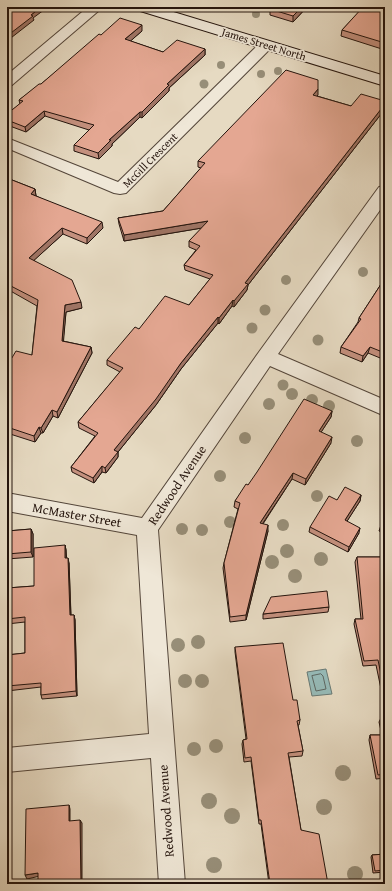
<svg xmlns="http://www.w3.org/2000/svg" width="392" height="891" font-family="'Gentium Book Plus',serif">
<style>
.water{fill:#96bab7;stroke:#687873}
.lines{fill:none;stroke-linecap:round;stroke-linejoin:round}
.shore{stroke:#5d6762;stroke-width:1}
.street-casing{stroke:#54463a;stroke-width:2}
.secondary-casing{stroke:#24140d;stroke-width:2}
.street{fill:#efe7d7;fill-rule:evenodd}
.secondary{fill:#efe7d7;fill-rule:evenodd}
.tree{fill:#978e78}
.wall{fill:#c4907e;stroke:#24140d}
.shaded-wall{fill:#a07566;stroke:#24140d}
.building{fill:#e4a792;stroke:#24140d}
.labels{text-anchor:middle;dominant-baseline:central;stroke-width:3.5;stroke-linejoin:round;paint-order:stroke}
.far-street-label{font-size:11px;fill:#24140d;stroke:#efe7d7}
.street-label{font-size:13px;fill:#24140d;stroke:#efe7d7}
</style>
<rect width="100%" height="100%" fill="#e6dac2"/>
<filter id="stains"><feTurbulence type="fractalNoise" baseFrequency=".005" numOctaves="4"/><feColorMatrix values="0 0 0 0 .2 0 0 0 0 .09 0 0 0 0 .02 0 0 0 .5 -.17"/></filter>
<radialGradient id="worn" r=".72"><stop offset=".6" stop-color="#630" stop-opacity="0"/><stop offset="1" stop-color="#630" stop-opacity=".3"/></radialGradient>
<path class="water" d="M326,669L332,694L312,696L307,672Z"/>
<g class="lines">
<path class="shore" d="M321,674L323,676L326,689L316,691L312,676Z"/>
<g class="street-casing">
<path id="street" d="M88,7H103L12,85L7,86V75Z
M266,41L271,42L273,45L271,48L126,193L120,194L114,193L7,148V138L118,182L261,42Z
M385,186V203L278,354L385,400V416L270,366L158,530L185,884H159L151,758L7,772V748L149,734L137,535L7,511V493L142,518L259,352L379,187Z"/>
</g>
<g class="secondary-casing">
<path id="secondary" d="M135,7H157L385,76V86L137,10Z"/>
</g>
<use href="#street" class="street"/>
<use href="#secondary" class="secondary"/>
</g>
<g class="tree">
<circle cx="256" cy="14" r="4"/>
<circle cx="221" cy="65" r="4"/>
<circle cx="278" cy="71" r="4"/>
<circle cx="261" cy="74" r="4"/>
<circle cx="204" cy="84" r="4.5"/>
<circle cx="363" cy="272" r="5"/>
<circle cx="286" cy="280" r="5"/>
<circle cx="265" cy="310" r="5.5"/>
<circle cx="252" cy="328" r="5.5"/>
<circle cx="318" cy="340" r="5.5"/>
<circle cx="283" cy="385" r="5.5"/>
<circle cx="292" cy="394" r="6"/>
<circle cx="312" cy="400" r="6"/>
<circle cx="269" cy="404" r="6"/>
<circle cx="329" cy="406" r="6"/>
<circle cx="245" cy="438" r="6"/>
<circle cx="357" cy="441" r="6"/>
<circle cx="220" cy="476" r="6"/>
<circle cx="317" cy="496" r="6"/>
<circle cx="230" cy="522" r="6"/>
<circle cx="283" cy="525" r="6"/>
<circle cx="182" cy="529" r="6"/>
<circle cx="202" cy="530" r="6"/>
<circle cx="287" cy="551" r="7"/>
<circle cx="321" cy="559" r="7"/>
<circle cx="272" cy="562" r="7"/>
<circle cx="295" cy="576" r="7"/>
<circle cx="198" cy="642" r="7"/>
<circle cx="178" cy="645" r="7"/>
<circle cx="185" cy="681" r="7"/>
<circle cx="202" cy="681" r="7"/>
<circle cx="216" cy="746" r="7"/>
<circle cx="194" cy="749" r="7"/>
<circle cx="343" cy="773" r="8"/>
<circle cx="209" cy="801" r="8"/>
<circle cx="324" cy="807" r="8"/>
<circle cx="232" cy="816" r="8"/>
<circle cx="214" cy="865" r="8"/>
<circle cx="355" cy="874" r="8"/>
</g>
<path class="wall" d="M307,7L293,22L270,15V9Z
M359,7H385V50L341,36L342,30L361,10L358,9Z
M142,31L130,41L163,52L205,49V55L169,88V91L142,118L140,117L112,144V146L99,159L74,151V145L89,130L45,116L26,132L7,125V114L20,104L19,100L41,84L101,35Z
M318,95L317,96L351,106L385,101V109L248,285L247,290L234,307L232,306L219,324L218,323L181,369L156,405L118,452V457L106,473L102,472L94,483L72,472L71,467L95,436L79,428L78,422L120,372L107,365V360L139,329L189,305L210,279L185,270L184,265L196,250L189,247V241L202,228L124,241L119,224L118,218L163,211L201,168L198,167V161Z
M7,178L35,189L36,196L103,228L87,244L63,234L34,260L82,308L66,312L63,341L91,347L92,353L58,418L53,416L43,433H41L35,442L7,433V366L32,355L37,306L7,289Z
M385,278V360L368,353L362,362L340,353L341,347L358,322L359,318Z
M332,411L331,417L321,432L331,443L305,485L292,479L263,524L268,531L246,620L230,622L223,568L224,563L238,509L234,507L235,501L248,485Z
M361,495L360,501L347,521L359,533L348,552L309,532L310,527L337,500Z
M385,518V533L379,531L381,525Z
M31,529L33,534V557L7,559V531Z
M65,545L66,550V558L69,563L71,615H74L75,620L77,696L42,699L41,695V687L7,691V655L25,653V622L7,624V588L34,586Z
M357,557H385V708L376,665L363,666L354,624L355,619H361L355,562Z
M329,607L328,612L263,619V614Z
M235,647L293,700L300,720L299,725H298L303,751L302,756L289,757L301,830L328,884H269L261,824H259L251,761L244,762L242,744L243,740L246,739L235,652Z
M385,717V778L376,779L369,740L370,735H382L379,722L381,718Z
M385,854V872L373,873L371,857L372,855Z"/>
<path class="shaded-wall" d="M41,7H48L33,18L34,20L7,41V36L31,15Z
M302,7H307L293,22V16Z
M142,25V31L126,45L125,39Z
M205,49V55L169,88V91L142,118V112L167,84Z
M318,89V95L313,101V95Z
M385,104V109L248,285L247,290L234,307V301L245,283Z
M44,111L45,116L26,132L25,127Z
M140,112V117L112,144V146L99,159L98,153L109,140Z
M35,189L36,196L31,194Z
M208,221V227L124,241V235Z
M102,222L103,228L87,244V238Z
M62,228L63,234L30,264L29,258Z
M233,300L232,306L219,324V318Z
M81,302L82,308L66,312L63,347L62,341L65,305Z
M218,317V323L181,369L156,405L118,452V457L106,473L105,468L114,450L181,363Z
M91,347L92,353L58,418L57,412Z
M370,347L368,353L362,362L363,356Z
M52,410L53,416L43,433L41,428Z
M332,411L331,417L318,437L319,431Z
M39,427L41,433L35,442L34,436Z
M332,437L331,443L305,485L306,479Z
M102,466V472L94,483L93,478Z
M293,473L292,479L259,529L260,523Z
M361,495L360,501L344,526L345,520Z
M268,525V531L246,620V615Z
M360,528L359,533L348,552L349,547Z
M31,529L33,534V557L31,552Z
M65,545L66,550L67,563L65,558Z
M68,558L69,563L71,620L70,615Z
M74,615L75,620L77,696L76,691Z
M69,805L70,809V824L69,821Z
M80,820L82,823V884H81Z
M38,873L40,876L27,879L25,875Z"/>
<path class="building" d="M7,7H41L31,15L33,16L7,36Z
M272,7H302L293,16L270,9Z
M363,7H385V43L342,30Z
M120,18L142,25L125,39L163,52L177,40L205,49L167,84L169,85L142,112H140L109,140H111L98,153L74,145L94,125L44,111L25,127L7,120V114L23,101L19,100L39,84H41L99,34L101,35Z
M286,70L318,80V89L313,95L351,106L361,94L385,101V104L245,283L248,284L234,301L233,300L219,318L218,317L181,363L156,399L114,450L118,452L105,468L102,466L93,478L71,467L98,433L78,422L123,368L107,360L135,327L139,329L165,296L189,305L213,275L184,265L200,246L189,241L208,221L124,235L118,218L163,211L205,163L198,161Z
M7,178L35,189L31,194L102,222L87,238L62,228L29,258L72,280L81,302L65,305L62,341L91,347L57,412L52,410L41,428L39,427L34,436L7,427V366L16,351L32,355L38,300L7,284Z
M385,278V353L370,347L363,356L341,347L361,319L359,318Z
M304,399L332,411L319,431L332,437L306,479L293,473L260,523L268,525L246,615L230,617L224,563L240,503L235,501L246,484L248,485L257,472Z
M345,487L361,495L345,520L360,528L349,547L310,527L329,496L337,500Z
M385,518V527L381,525Z
M31,529V552L7,554V531Z
M65,545V558H68L70,615H74L76,691L41,695V683L7,686V655L25,653V617L7,619V588L34,586V548Z
M357,557H385V694L378,660L364,661L355,619H363Z
M327,591L329,607L263,614L271,597Z
M283,643L293,700H297L300,720L297,721L303,751L288,753L301,830L319,834L328,884H270L261,820H259L251,757L245,758L243,740L247,739L235,647Z
M385,717V734L381,718Z
M370,735H385V774L378,775Z
M69,805V821L80,820L81,884H38V873L25,875L26,809Z
M385,854V870L375,871L372,855Z"/>
<g class="labels">
<g class="far-street-label">
<text transform="translate(264 44) rotate(17)">James Street North</text>
<text transform="translate(150 160) rotate(-45)">McGill Crescent</text>
</g>
<g class="street-label">
<text transform="translate(177 485) rotate(-56)">Redwood Avenue</text>
<text transform="translate(77 515) rotate(10)">McMaster Street</text>
<text transform="translate(166 811) rotate(-94)">Redwood Avenue</text>
</g>
</g>
<rect width="392" height="891" fill="none" stroke="#e6dac2" stroke-width="24"/>
<rect x="8" y="8" width="376" height="875" fill="none" stroke="#24140d" stroke-width="2"/>
<rect x="12" y="12" width="368" height="867" fill="none" stroke="#24140d"/>
<rect width="100%" height="100%" filter="url(#stains)"/>
<rect width="100%" height="100%" fill="url(#worn)"/>
</svg>
